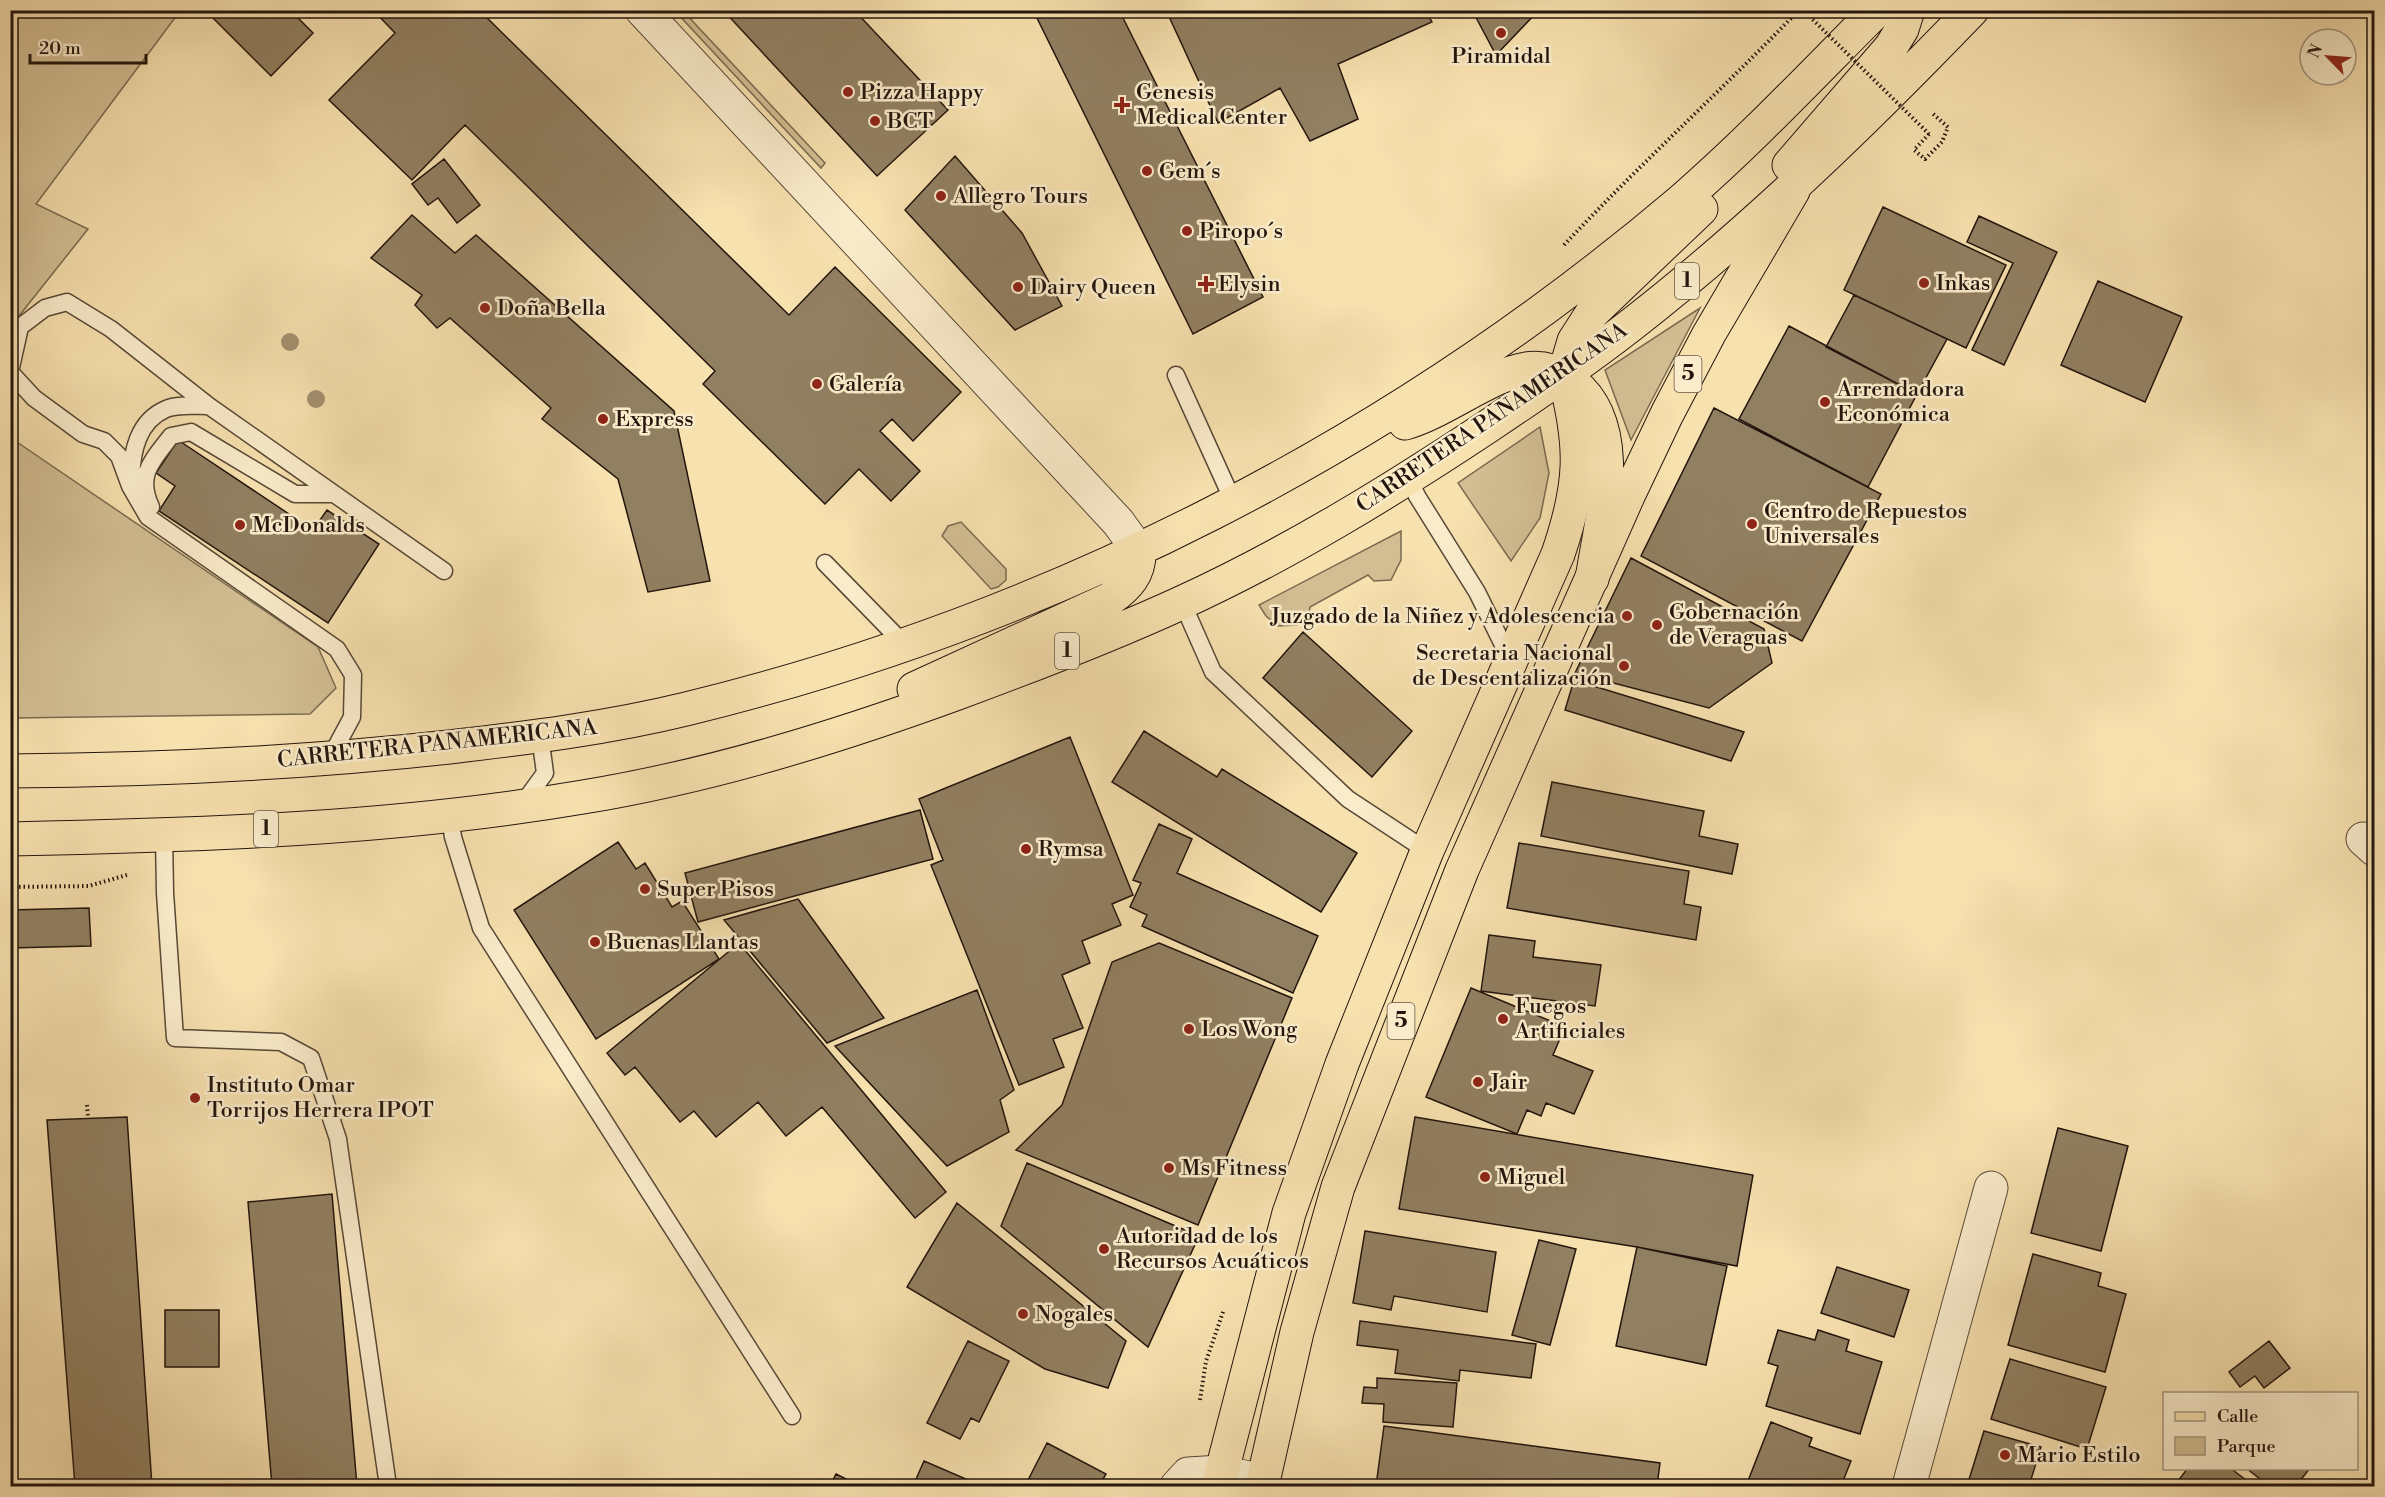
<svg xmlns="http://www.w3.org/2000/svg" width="2385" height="1497" font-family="'Libre Bodoni',serif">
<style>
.green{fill:#d3be93;stroke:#7b6a50;stroke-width:1.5}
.building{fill:#917f61;stroke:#23150d;stroke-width:1.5}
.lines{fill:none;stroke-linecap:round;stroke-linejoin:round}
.lane-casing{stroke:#584836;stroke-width:19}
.street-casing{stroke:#584836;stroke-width:35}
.primary-casing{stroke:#23150d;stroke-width:35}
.highway-casing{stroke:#23150d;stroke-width:35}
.path{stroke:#23150d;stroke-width:4;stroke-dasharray:1.5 3;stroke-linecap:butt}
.lane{stroke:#faeccb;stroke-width:16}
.street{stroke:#faeccb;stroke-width:33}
.primary{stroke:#f7e1af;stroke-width:33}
.highway{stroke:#f7e1af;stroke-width:33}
.path-bridge{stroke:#23150d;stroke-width:4;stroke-dasharray:1.5 3;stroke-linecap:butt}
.tree{fill:#a49170}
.poi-dot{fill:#8f2418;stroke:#faeccb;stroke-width:2}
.labels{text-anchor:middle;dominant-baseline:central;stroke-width:5;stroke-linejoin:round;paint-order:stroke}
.shield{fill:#faeccb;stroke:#645646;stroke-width:1.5}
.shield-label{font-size:21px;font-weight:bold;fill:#23150d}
.poi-label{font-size:22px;fill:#23150d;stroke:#faeccb;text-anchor:start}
.street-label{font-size:22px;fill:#23150d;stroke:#faeccb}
</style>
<rect width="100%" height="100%" fill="#f7e1af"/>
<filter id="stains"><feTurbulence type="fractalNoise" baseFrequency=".00333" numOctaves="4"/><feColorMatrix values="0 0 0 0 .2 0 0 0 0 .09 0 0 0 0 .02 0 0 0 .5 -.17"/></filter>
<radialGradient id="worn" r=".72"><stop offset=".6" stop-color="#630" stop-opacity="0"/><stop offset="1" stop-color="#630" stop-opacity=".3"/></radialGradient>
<path class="green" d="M11,11H180L36,204L88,229L11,326Z
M675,11H683L825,163L821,168Z
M1700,308L1631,440L1605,370Z
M1540,427L1549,473L1540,518L1511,561L1458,483Z
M11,438L318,647L336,688L310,714L11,718Z
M961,522L1006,569V580L998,587L991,589L942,536L948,526Z
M1401,531V560L1391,580L1374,581L1368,575L1310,607L1308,619L1297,625L1278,626L1266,616L1259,605Z"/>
<path class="building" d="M205,10H290L313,33L271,76Z
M373,10H479L789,315L835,267L961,392L913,441L892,419L880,431L920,471L891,501L859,469L825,504L703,384L715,371L465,125L412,180L329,100L395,33Z
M723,10H854L948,110L877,176Z
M1033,10H1119L1263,297L1193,334Z
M1166,10H1425L1432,22L1338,64L1358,119L1310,141L1280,88L1218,123Z
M1472,10H1539L1496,55Z
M955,156L1022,233L1062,306L1015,330L905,210Z
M444,159L480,205L457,223L438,198L428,205L412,184Z
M1883,207L2006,265L1966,348L1844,290Z
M412,215L455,253L476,235L674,411L710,581L648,592L618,479L542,419L551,408L450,318L437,328L415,305L422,295L371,258Z
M1979,216L2057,252L2004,365L1972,350L2013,263L1967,242Z
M2098,281L2182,317L2145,402L2061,365Z
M1854,295L1947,339L1917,394L1826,347Z
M1789,326L1917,394L1868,487L1739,419Z
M1714,408L1881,494L1802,641L1641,556Z
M178,440L313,530L327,510L379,544L328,623L159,511L175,486L156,473Z
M1631,558L1764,629L1772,663L1709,708L1575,673Z
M1303,632L1412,731L1372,777L1263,678Z
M1574,680L1744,732L1731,761L1565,710Z
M1144,731L1217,777L1222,769L1357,853L1321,912L1112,782Z
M1070,737L1133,895L1112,904L1121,925L1082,941L1090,963L1062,975L1083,1028L1053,1039L1064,1067L1019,1085L931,865L943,860L919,799Z
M1552,782L1704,811L1699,836L1738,844L1732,874L1541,836Z
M920,810L933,859L698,922L685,873Z
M1159,824L1192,839L1177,873L1318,936L1293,993L1142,926L1147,915L1130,907L1141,883L1133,880Z
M618,842L636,869L645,863L672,907L682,901L719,959L596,1039L514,910Z
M1519,843L1689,871L1684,904L1701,907L1696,940L1507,908Z
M798,899L884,1018L827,1043L724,920Z
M89,908L91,946L10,948V910Z
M1489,935L1535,941L1533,957L1601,965L1595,1006L1481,991Z
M739,943L946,1192L915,1218L822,1107L786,1136L758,1102L716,1137L694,1111L680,1122L635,1067L625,1075L607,1053Z
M1159,943L1292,998L1198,1225L1016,1150L1062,1105L1112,962Z
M1471,988L1565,1027L1553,1055L1593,1071L1574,1114L1546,1103L1541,1116L1527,1110L1517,1134L1426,1097Z
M977,990L1014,1090L1000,1100L1009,1132L947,1166L835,1046Z
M127,1117L152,1486H75L47,1120Z
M1415,1117L1753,1175L1737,1266L1637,1247L1399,1209Z
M2058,1128L2128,1146L2101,1251L2031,1233Z
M1027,1163L1199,1236L1148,1347L1001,1226Z
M332,1194L357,1486H272L248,1202Z
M957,1203L1126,1341L1108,1388L1045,1369L907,1287Z
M1365,1231L1496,1252L1487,1312L1394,1296L1391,1310L1353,1303Z
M1539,1240L1576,1249L1550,1345L1512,1335Z
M1637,1247L1727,1266L1706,1365L1616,1346Z
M2033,1254L2101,1273L2098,1286L2126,1294L2105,1372L2008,1345Z
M1837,1267L1909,1290L1894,1337L1821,1313Z
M165,1310H219V1367H165Z
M1360,1321L1536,1344L1531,1378L1460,1370L1459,1381L1395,1373L1398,1350L1357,1345Z
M1778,1330L1815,1340L1818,1330L1849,1340L1846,1351L1882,1362L1860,1434L1766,1406L1778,1366L1768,1363Z
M968,1341L1009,1361L979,1422L971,1418L960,1439L927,1423Z
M2269,1341L2290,1368L2264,1388L2255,1376L2240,1387L2229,1372Z
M2010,1359L2106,1387L2087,1449L1991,1419Z
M1377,1378L1457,1383L1453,1427L1383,1422L1384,1404L1362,1403L1364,1387L1377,1388Z
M1771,1422L1812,1438L1809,1446L1851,1461L1841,1486H1746Z
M1384,1426L1660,1463L1657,1486H1376Z
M1984,1431L2041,1447L2029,1486H1967Z
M1047,1443L1106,1474L1099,1486H1025Z
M924,1461L982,1486H913Z
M2188,1468H2230L2254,1486H2174Z
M2246,1468H2310L2296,1486H2269Z
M836,1474L860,1486H830Z"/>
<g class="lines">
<g class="lane-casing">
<path id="lane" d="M10,372L20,327L45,308L67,302L111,329L209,406L444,571
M10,372L34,398L83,434L104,441L119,456L130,486L148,517L337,649L353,675L352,717L330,758
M1176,375L1234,503
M131,478C132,451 138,421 166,409C177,404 196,406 209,406
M1409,479L1417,496L1477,592L1511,661
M151,507C136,475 152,461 171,436L191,432L295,494H333
M825,563L904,644
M1182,602L1213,672L1348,799L1427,851
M521,806L545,773L540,736
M450,817L453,837L481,928L792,1416
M164,835L165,893L175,1038L281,1042L311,1058L338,1139L388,1486"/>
</g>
<g class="street-casing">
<path id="street" d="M642,10L1118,522L1139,551
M2363,839L2374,849
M1177,1486L1188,1474L1221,1472L1263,1481
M1909,1486L1991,1188"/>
</g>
<g class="primary-casing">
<path id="primary" d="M1218,1486L1289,1213L1342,1064L1427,851L1558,554C1582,484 1583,447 1564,375
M1262,1486L1297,1332L1338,1187L1462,870L1628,496L1667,414L1709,334L1793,191"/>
</g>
<g class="highway-casing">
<path id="highway" d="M1789,165L1891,47L1902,29L1908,10
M1564,375L1574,341L1592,313L1701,209
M1405,423C1444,412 1489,375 1526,369C1543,366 1560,372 1573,383C1628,427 1601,520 1592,579
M914,689L1110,599C1127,587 1140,574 1139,551
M10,771C157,770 303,763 449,747C528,738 608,728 686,709C1052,620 1395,444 1682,200C1750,141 1813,74 1877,10
M10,839C202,835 394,829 583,797C711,776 834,738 955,694C1031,666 1107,637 1181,603C1288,554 1389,492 1487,427C1536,394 1585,361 1631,325C1753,230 1865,121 1972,10"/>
</g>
<path class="path" d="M1929,134L1914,150L1925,159L1942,142L1948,127L1931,112
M1564,245C1640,164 1722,90 1799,10
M10,887L89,886L127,875
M87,1105L88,1118
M1200,1400L1206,1361L1224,1309"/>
<use href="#lane" class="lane"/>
<use href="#street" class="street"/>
<use href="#primary" class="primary"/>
<use href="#highway" class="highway"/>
<path class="path-bridge" d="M1803,10L1929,134"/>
</g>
<g class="tree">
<circle cx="290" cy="342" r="9"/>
<circle cx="316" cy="399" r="9"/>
</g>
<g class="poi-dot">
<circle cx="1501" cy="33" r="6"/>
<circle cx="848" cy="92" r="6"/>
<path d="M1119 96h6v6h6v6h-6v6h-6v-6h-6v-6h6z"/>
<circle cx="875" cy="121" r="6"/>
<circle cx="1147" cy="171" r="6"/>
<circle cx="941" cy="196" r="6"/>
<circle cx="1187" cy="231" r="6"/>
<circle cx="1924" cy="283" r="6"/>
<path d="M1203 275h6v6h6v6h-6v6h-6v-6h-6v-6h6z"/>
<circle cx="1018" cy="287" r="6"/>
<circle cx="485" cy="308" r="6"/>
<circle cx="817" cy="384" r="6"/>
<circle cx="1825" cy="402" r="6"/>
<circle cx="603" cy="419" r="6"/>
<circle cx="1752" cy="524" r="6"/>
<circle cx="240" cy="525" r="6"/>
<circle cx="1627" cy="616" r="6"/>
<circle cx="1657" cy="625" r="6"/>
<circle cx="1624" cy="666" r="6"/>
<circle cx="1026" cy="849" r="6"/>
<circle cx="645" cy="889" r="6"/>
<circle cx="595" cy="942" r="6"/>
<circle cx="1503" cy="1019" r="6"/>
<circle cx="1189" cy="1029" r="6"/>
<circle cx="1478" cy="1082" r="6"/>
<circle cx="195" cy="1098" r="6"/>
<circle cx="1169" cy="1168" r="6"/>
<circle cx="1485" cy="1177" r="6"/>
<circle cx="1104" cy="1249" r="6"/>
<circle cx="1023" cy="1314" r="6"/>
<circle cx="2005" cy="1455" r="6"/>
</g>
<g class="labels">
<g class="shield">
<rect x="1675" y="263" width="24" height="36" rx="4.5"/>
<rect x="1674.5" y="356" width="27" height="36" rx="4.5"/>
<rect x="1055" y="633" width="24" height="36" rx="4.5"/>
<rect x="254" y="811" width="24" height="36" rx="4.5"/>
<rect x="1387.5" y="1003" width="27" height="36" rx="4.5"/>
</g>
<g class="shield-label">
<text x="1687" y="281">1</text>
<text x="1688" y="374">5</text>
<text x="1067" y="651">1</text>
<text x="266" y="829">1</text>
<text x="1401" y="1021">5</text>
</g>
<g class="poi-label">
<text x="1501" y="56" text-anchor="middle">Piramidal</text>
<text x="860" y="92">Pizza Happy</text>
<text x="1136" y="92">Genesis<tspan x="1136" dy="25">Medical Center</tspan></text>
<text x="887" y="121">BCT</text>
<text x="1159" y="171">Gem´s</text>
<text x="953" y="196">Allegro Tours</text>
<text x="1199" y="231">Piropo´s</text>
<text x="1936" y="283">Inkas</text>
<text x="1218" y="284">Elysin</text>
<text x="1030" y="287">Dairy Queen</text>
<text x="497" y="308">Doña Bella</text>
<text x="829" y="384">Galería</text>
<text x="1837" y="389">Arrendadora<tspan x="1837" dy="25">Económica</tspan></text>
<text x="615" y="419">Express</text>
<text x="1764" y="511">Centro de Repuestos<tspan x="1764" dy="25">Universales</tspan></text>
<text x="252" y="525">McDonalds</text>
<text x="1669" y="612">Gobernación<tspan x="1669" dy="25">de Veraguas</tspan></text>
<text x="1615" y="616" text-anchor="end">Juzgado de la Niñez y Adolescencia</text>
<text x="1612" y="653" text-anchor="end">Secretaria Nacional<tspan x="1612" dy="25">de Descentalización</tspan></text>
<text x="1038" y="849">Rymsa</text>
<text x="657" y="889">Super Pisos</text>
<text x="607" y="942">Buenas Llantas</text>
<text x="1515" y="1006">Fuegos<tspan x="1515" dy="25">Artificiales</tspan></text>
<text x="1201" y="1029">Los Wong</text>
<text x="1490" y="1082">Jair</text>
<text x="207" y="1085">Instituto Omar<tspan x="207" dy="25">Torrijos Herrera IPOT</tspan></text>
<text x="1181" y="1168">Ms Fitness</text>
<text x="1497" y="1177">Miguel</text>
<text x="1116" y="1236">Autoridad de los<tspan x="1116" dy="25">Recursos Acuáticos</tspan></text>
<text x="1035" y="1314">Nogales</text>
<text x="2017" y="1455">Mario Estilo</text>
</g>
<g class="street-label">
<text transform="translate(1492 418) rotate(-34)">CARRETERA PANAMERICANA</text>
<text transform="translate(437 744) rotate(-6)">CARRETERA PANAMERICANA</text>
</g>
</g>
<rect width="2385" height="1497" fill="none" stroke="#f7e1af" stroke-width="36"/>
<rect x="12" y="12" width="2361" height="1473" fill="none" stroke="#23150d" stroke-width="3"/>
<rect x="18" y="18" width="2349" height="1461" fill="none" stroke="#23150d" stroke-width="1.5"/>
<rect x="2163" y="1392" width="195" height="78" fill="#faeccb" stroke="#a4967f" stroke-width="1.5"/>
<rect x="2175" y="1412" width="30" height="9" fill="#f7e1af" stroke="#a4967f" stroke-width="1.5"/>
<text x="2217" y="1422" font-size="18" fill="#23150d">Calle</text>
<rect x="2175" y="1437" width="30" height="18" fill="#d3be93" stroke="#a4967f" stroke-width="1.5"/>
<text x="2217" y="1452" font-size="18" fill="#23150d">Parque</text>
<g transform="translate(2328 57) rotate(295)"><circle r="28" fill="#faeccb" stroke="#a4967f" stroke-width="1.5"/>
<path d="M0-4.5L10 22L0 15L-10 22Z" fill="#8f2418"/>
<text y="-9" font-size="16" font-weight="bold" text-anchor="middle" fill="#23150d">N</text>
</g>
<path d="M30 54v9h116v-9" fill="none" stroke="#23150d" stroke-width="3"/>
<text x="39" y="54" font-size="18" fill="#23150d" stroke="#faeccb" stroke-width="4.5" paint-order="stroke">20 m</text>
<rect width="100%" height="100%" filter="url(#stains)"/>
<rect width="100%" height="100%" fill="url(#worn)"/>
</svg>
